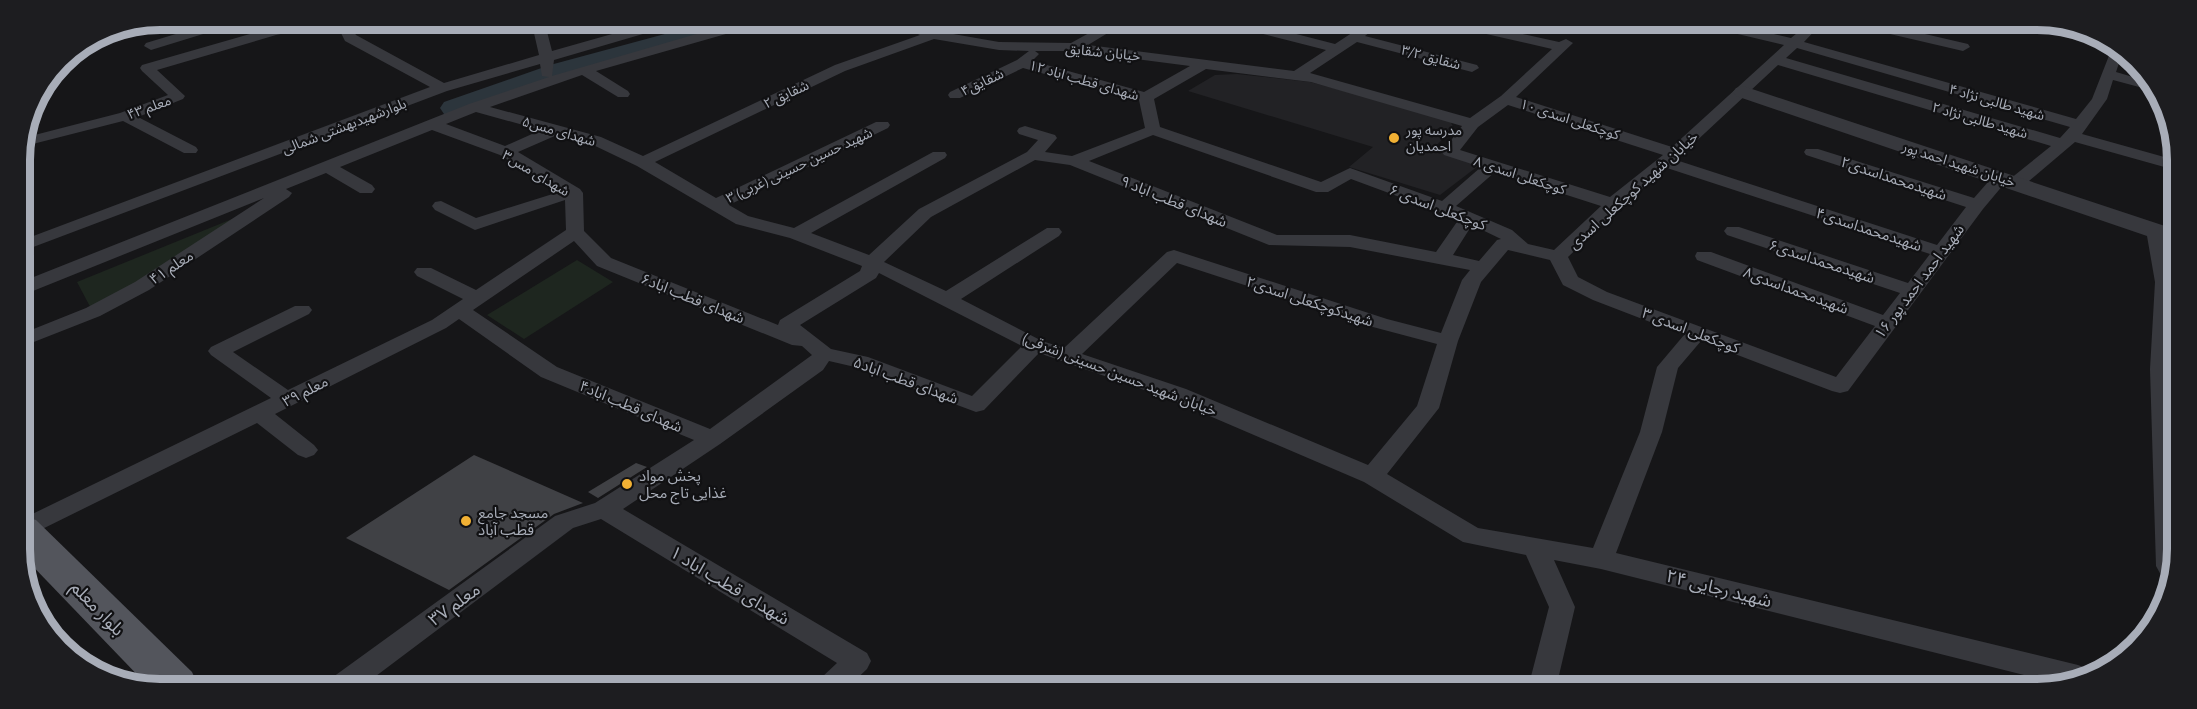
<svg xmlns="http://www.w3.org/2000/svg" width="2197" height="709" font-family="'PT Sans Narrow','Noto Sans Arabic',sans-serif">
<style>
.built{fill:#222225}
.green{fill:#1e261f}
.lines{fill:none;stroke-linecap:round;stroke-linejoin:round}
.river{fill:#2c353c;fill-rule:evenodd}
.building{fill:#404145}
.minor{fill:#37383d;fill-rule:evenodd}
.tertiary{fill:#37383d;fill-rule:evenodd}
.primary{fill:#53555c;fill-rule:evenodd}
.poi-dot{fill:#f2b134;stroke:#111113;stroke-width:2}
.labels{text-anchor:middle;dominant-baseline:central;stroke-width:4.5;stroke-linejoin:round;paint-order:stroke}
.far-street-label{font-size:14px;fill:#a8adb8;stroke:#111113}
.far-poi-label{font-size:14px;fill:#a8adb8;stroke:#111113;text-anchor:start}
.street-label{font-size:15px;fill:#a8adb8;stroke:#111113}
.poi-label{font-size:15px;fill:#a8adb8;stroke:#111113;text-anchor:start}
.near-street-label{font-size:18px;fill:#a8adb8;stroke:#111113}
.rim{fill:none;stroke:#a8adb8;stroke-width:8}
</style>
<rect width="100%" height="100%" fill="#161618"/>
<path class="built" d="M1237,74L1310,82L1449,118L1454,129L1432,149L1482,163L1440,195L1349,167L1373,147L1188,91L1215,75Z"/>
<path class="green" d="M269,204L95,316L77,282Z
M577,260L613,282L524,339L487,315Z"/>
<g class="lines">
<path class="river" d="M713,21H749L746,26L568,75L462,114L453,116L444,114L440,108L444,102L550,65Z"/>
</g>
<path class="building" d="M474,455L583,503L554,514L449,590L346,538Z
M636,463L647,467L598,498L588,492Z"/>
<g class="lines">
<path class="minor" d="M222,20H255L275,27L310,20H347L356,35L444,83L539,55L531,20H544L552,51L658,21H679L677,24L554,60L552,76L741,21H763L761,24L596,71L628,91L630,94L628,97H618L582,75L490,107L601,137L643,156L835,65L920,35L890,21H909L936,31L999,42L1071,43L1109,22H1126L1088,45L1294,71L1326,50L1228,25L1227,22H1250L1335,44L1367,23H1381L1365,36L1477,65L1479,68L1472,72L1357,42L1310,73L1470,118L1501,96L1552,49L1451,26L1449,23H1473L1559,42L1566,39L1573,43L1516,97L1672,147L1784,45L1704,26L1703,23H1728L1791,38L1808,24H1821L1804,42L2076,119L2092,99L2112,48L2122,54L2116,72L2150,82L2154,91L2113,80L2107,99L2082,134L2175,160V170L2075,142L2022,187H2010L2007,183L2010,179L2051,146L1778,65L1676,160L1937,245L1966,207L1806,155L1804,152L1806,149H1818L1974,198L1995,174L2001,173L2009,178L1983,209L1848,391L1840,393L1832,391L1701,341L1678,368L1662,432L1616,553L2078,665L2088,669L2090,673L2060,684L1601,569L1554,560L1575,607L1556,688H1528L1549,607L1526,555L1463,542L1364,482L1170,399L1039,353L984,410L976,412L855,367L829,361L823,370L720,444L623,509L867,653L871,661L867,669L849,686H817L821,678L837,663L601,519L573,528L364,685H329L333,677L555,516L595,503L694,440L541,377L459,319L446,328L275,414L314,445L318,450L314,455L306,458L298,455L257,423L22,539V519L271,398L211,355L208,351L211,347L295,306H309L312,310L309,314L233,352L288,390L432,320L463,299L417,276L414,272L417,268H431L476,290L566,230L565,200L475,230L435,210L432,206L435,202L441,201L476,218L559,192L500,155L432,130L340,167L372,185L375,189L372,193H360L326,173L286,189L292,193L289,197L149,290L100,316L21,347V334L86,308L135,282L264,198L28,293L21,295V282L469,104L549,77L542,76L540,64L447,91L20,252V241L430,87L345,41L337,25L333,23L276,35L157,70L185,96L183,99L138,117L196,147L198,150L196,153H184L123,121L21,147L23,138L120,113L168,95L142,71L140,68L142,65L260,31L239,23L151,50L144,46L146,43ZM934,39L999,50L1029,51L1017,60L950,92L948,95L950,98H960L1023,68L1139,100L1145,128L1072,156L1045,152L1057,138L1055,135L1025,126L1019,128L1017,131L1019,134L1038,140L1027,152L919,209L869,255L811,233L945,158L947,155L945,152H933L794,228L748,216L729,205L888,128L890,125L888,122H876L716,198L655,162L845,71ZM1797,48L2070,127L2060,138L1786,58ZM1035,51H1074L1190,66L1144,92L1032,61L1039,54ZM1206,69L1311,82L1462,126L1442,152L1444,155L1481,167L1442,201L1350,168L1321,182L1160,127L1154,99ZM1508,105L1663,155L1610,197L1460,150L1478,127ZM476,112L541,130L505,146L446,124ZM557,135L589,143L637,166L736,224L790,238L862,266L860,271L780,320L778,325L611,258L584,231L583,193L580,189L518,152ZM1153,135L1316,192H1328L1351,179L1459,219L1436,252L1350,235H1277L1089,161ZM1035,160L1070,165L1269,245L1350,247L1470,270L1462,280L1441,333L1387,319L1174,250L1167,252L1064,348L1042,341L961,299L1059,236L1062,232L1059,228H1047L946,291L884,262L931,217ZM1667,168L1930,254L1908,283L1739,227H1727L1724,231L1727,235L1900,293L1883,315L1711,252H1697L1695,256L1697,260L1875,326L1836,377L1607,292L1578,277L1568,257L1619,208ZM1495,172L1601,206L1554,250L1528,244L1512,230L1456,206ZM1472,225L1501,239L1497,240L1479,261L1453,255ZM574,241L597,266L792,345L802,346L812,355L710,429L557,367L473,310ZM1508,250L1550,260L1563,285L1593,300L1684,335L1657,367L1640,432L1593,548L1478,528L1387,474L1439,408L1458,341L1481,282ZM1177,263L1373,327L1437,344L1417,406L1368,465L1186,389L1082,354ZM879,273L1022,346L972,396L868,357L831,349L800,325L876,278Z
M1858,24H1882L1968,44L1970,47L1963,51L1860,27Z
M1956,24H1971L1964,32L1959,33L1952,29Z"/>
<path class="tertiary" d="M1743,86L2174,229V244H2172L2174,256L2173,578L2161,575L2156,566L2150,369L2155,282L2147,236L1736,96L1733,92L1736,88Z"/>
<path class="primary" d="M22,516L36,520L192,672L198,685H147L22,555Z"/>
</g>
<g class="poi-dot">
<circle cx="1394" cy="138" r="6"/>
<circle cx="627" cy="484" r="6"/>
<circle cx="466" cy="521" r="6"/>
</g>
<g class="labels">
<g class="far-street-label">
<text transform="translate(1103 52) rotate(6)">خیابان شقایق</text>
<text transform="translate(1431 57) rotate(15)">شقایق ۳/۲</text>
<text transform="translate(1084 80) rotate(16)">شهدای قطب اباد ۱۲</text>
<text transform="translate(982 82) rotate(-25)">شقایق۴</text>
<text transform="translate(786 94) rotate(-25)">شقایق ۲</text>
<text transform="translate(1997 102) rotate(16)">شهید طالبی نژاد ۴</text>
<text transform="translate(149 107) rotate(-20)">معلم ۴۳</text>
<text transform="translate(1570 119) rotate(18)">کوچکعلی اسدی ۱۰</text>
<text transform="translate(1980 120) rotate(16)">شهید طالبی نژاد ۲</text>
<text transform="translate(344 126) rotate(-21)">بلوارشهیدبهشتی شمالی</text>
<text transform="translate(559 131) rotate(16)">شهدای مس۵</text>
<text transform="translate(1959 164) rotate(18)">خیابان شهید احمد پور</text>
<text transform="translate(799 165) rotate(-25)">شهید حسین حسینی (غربی) ۳</text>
<text transform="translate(536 173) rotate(31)">شهدای مس۳</text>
<text transform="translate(1520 175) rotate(18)">کوچکعلی اسدی ۸</text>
</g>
<g class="far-poi-label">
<text x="1406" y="130">مدرسه پور<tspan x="1406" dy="16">احمدیان</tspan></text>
</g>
<g class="street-label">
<text transform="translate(1894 178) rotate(18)">شهیدمحمداسدی۲</text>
<text transform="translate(1633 190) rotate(-42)">خیابان شهید کوچکعلی اسدی</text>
<text transform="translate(1174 201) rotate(22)">شهدای قطب اباد ۹</text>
<text transform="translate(1438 207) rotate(21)">کوچکعلی اسدی ۶</text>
<text transform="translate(1869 229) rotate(18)">شهیدمحمداسدی۴</text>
<text transform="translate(1822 261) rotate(18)">شهیدمحمداسدی۶</text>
<text transform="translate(171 267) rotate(-33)">معلم ۴۱</text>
<text transform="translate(1919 281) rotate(-53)">شهید احمد احمد پور ۱۶</text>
<text transform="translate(1796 290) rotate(20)">شهیدمحمداسدی۸</text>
<text transform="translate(693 298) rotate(22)">شهدای قطب اباد۶</text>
<text transform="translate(1310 301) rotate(18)">شهیدکوچکعلی اسدی۲</text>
<text transform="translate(1691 330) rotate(21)">کوچکعلی اسدی ۳</text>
<text transform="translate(1120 374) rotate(21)">خیابان شهید حسین حسینی (شرقی)</text>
<text transform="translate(906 380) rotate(20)">شهدای قطب اباد۵</text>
<text transform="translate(305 391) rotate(-27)">معلم ۳۹</text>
<text transform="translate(631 406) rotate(23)">شهدای قطب اباد۴</text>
</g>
<g class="poi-label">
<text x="639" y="475">پخش مواد<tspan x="639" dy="17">غذایی تاج محل</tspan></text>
<text x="478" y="512">مسجد جامع<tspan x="478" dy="17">قطب آباد</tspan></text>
</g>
<g class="near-street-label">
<text transform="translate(730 585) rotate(31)">شهدای قطب اباد ۱</text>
<text transform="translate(1719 588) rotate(14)">شهید رجایی ۲۴</text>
<text transform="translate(454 604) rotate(-36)">معلم ۳۷</text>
<text transform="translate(98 608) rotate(46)">بلوار معلم</text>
</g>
</g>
<path d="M0 0H2197V709H0ZM160 30H2037A130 130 0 0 1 2167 160V549A130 130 0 0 1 2037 679H160A130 130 0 0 1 30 549V160A130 130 0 0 1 160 30Z" fill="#1d1d20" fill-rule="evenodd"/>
<path class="rim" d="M160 30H2037A130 130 0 0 1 2167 160V549A130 130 0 0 1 2037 679H160A130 130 0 0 1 30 549V160A130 130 0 0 1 160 30Z"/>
</svg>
